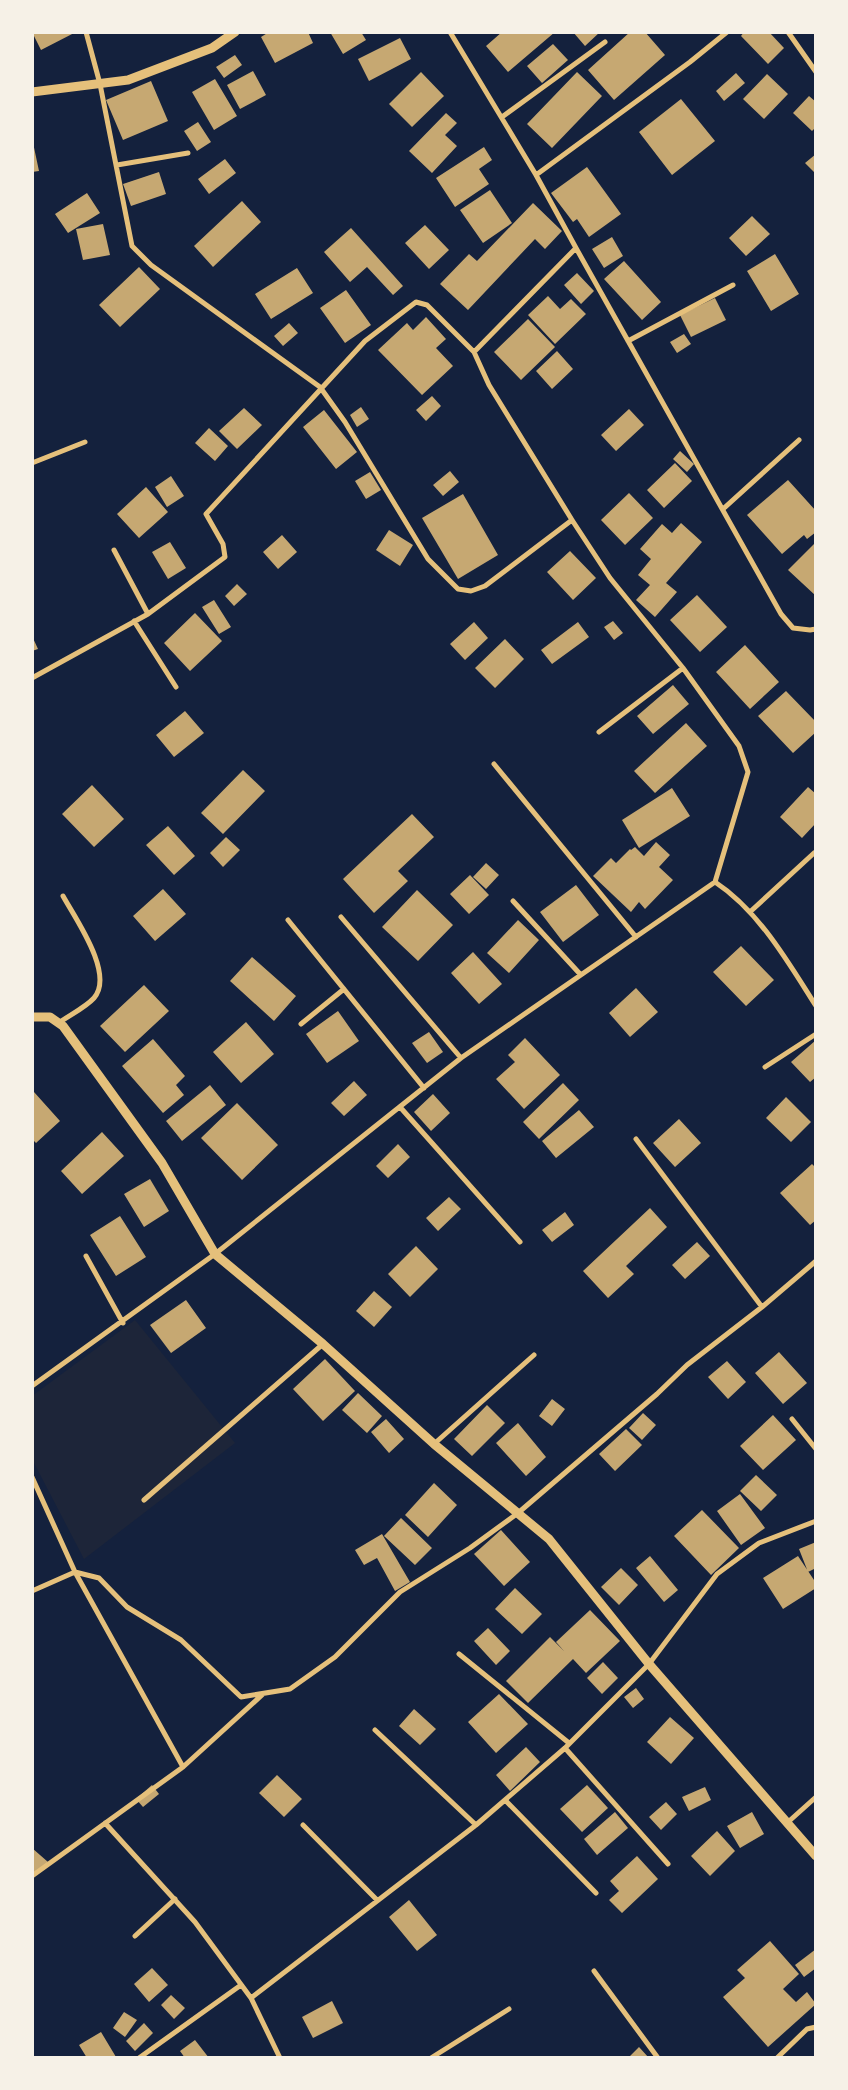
<svg xmlns="http://www.w3.org/2000/svg" width="848" height="2090" font-family="Merriweather,serif">
<style>
.green{fill:#1d2539}
.building{fill:#c6a872}
.lines{fill:none;stroke-linecap:round;stroke-linejoin:round}
.minor{stroke:#e5c07b;stroke-width:5}
.tertiary{stroke:#e5c07b;stroke-width:9}
</style>
<rect width="100%" height="100%" fill="#14213d"/>
<path class="green" d="M135,1320L235,1443L84,1559L33,1461L32,1396Z"/>
<path class="building" d="M32,32H76L41,50Z
M269,32H308L313,43L275,63L261,37Z
M330,32H361L366,40L343,54Z
M502,32H555L508,72L486,46Z
M573,32H600L585,46Z
M630,32H645L665,55L614,100L588,70Z
M744,32H769L784,48L768,64L741,36Z
M400,38L411,59L369,81L358,59Z
M553,44L568,60L542,83L527,66Z
M235,55L242,65L224,78L216,67Z
M253,71L266,95L240,109L227,85Z
M421,72L444,96L412,127L389,104Z
M577,72L602,96L552,148L527,124Z
M736,73L745,83L724,101L716,91Z
M767,74L788,94L764,119L743,99Z
M215,79L237,116L214,130L192,92Z
M151,81L168,121L123,140L106,100Z
M809,96L816,102V127L812,131L793,113Z
M681,99L715,141L672,175L639,132Z
M446,113L457,123L445,135L457,146L432,173L409,151Z
M198,122L211,142L197,151L184,131Z
M32,138L39,171L32,172Z
M484,147L492,160L479,169L489,184L455,207L436,178Z
M816,154V174L805,163Z
M225,159L236,173L209,194L198,179Z
M587,167L621,214L589,237L577,219L573,222L551,193Z
M159,172L166,194L131,206L123,184Z
M490,190L512,223L483,243L460,210Z
M87,193L100,213L68,233L55,214Z
M242,201L261,222L213,267L194,246Z
M533,203L562,231L545,249L535,239L468,310L440,284L469,254L477,261Z
M752,216L770,234L746,256L729,238Z
M103,224L110,255L83,260L76,229Z
M425,225L449,250L429,269L405,243Z
M351,228L403,286L393,295L367,267L350,282L324,252Z
M612,237L623,256L604,268L592,249Z
M775,254L799,294L771,311L747,271Z
M624,261L661,302L642,320L604,279Z
M139,267L160,289L120,327L99,305Z
M297,268L313,293L271,319L255,294Z
M577,273L594,291L581,304L564,285Z
M346,290L371,325L345,343L320,308Z
M548,296L560,309L571,299L586,314L555,344L528,315Z
M715,298L726,320L691,337L680,315Z
M426,317L446,339L436,348L453,366L422,395L378,350L407,323L413,330Z
M528,319L555,347L521,380L494,352Z
M289,323L298,333L283,346L274,336Z
M684,334L691,344L677,353L670,342Z
M557,351L573,369L552,389L536,371Z
M432,396L441,406L426,421L416,410Z
M361,407L369,419L357,427L350,415Z
M244,408L262,425L237,449L219,431Z
M629,409L644,425L616,451L601,435Z
M324,410L357,452L336,469L303,427Z
M209,428L228,446L215,461L195,443Z
M680,451L694,464L687,472L673,459Z
M675,463L692,481L664,508L647,490Z
M450,471L459,482L443,496L433,485Z
M370,472L381,490L366,499L355,481Z
M171,476L184,496L167,507L155,487Z
M788,480L816,511V532L807,539L804,535L782,554L747,515Z
M146,487L168,512L139,538L117,514Z
M629,493L653,518L625,545L601,520Z
M463,494L498,555L458,579L422,518Z
M681,523L702,542L666,583L677,592L655,617L636,600L650,585L638,575L651,559L640,549L662,524L672,533Z
M389,530L413,545L400,566L376,550Z
M282,535L297,552L278,569L263,552Z
M170,542L186,568L168,579L152,552Z
M816,542V596L788,570Z
M570,551L596,578L573,600L547,572Z
M237,584L247,594L234,606L225,596Z
M697,595L727,627L700,652L670,620Z
M214,600L231,627L219,634L202,607Z
M195,613L222,641L190,671L164,643Z
M613,621L623,633L614,640L604,627Z
M474,622L488,638L465,660L450,644Z
M578,622L589,637L552,664L541,650Z
M32,636L38,649L32,651Z
M505,639L524,659L495,688L475,668Z
M745,645L779,682L750,709L716,672Z
M673,685L689,704L653,734L637,716Z
M786,691L816,722V732L793,753L758,716Z
M185,711L204,733L174,757L156,735Z
M686,723L707,746L655,793L634,771Z
M243,770L265,791L223,834L201,813Z
M92,785L124,819L94,847L62,814Z
M808,787L816,794V823L802,838L780,817Z
M672,788L690,816L639,848L622,820Z
M412,814L434,837L398,871L408,881L374,913L343,879Z
M168,826L195,856L174,875L146,845Z
M226,837L240,850L223,867L210,853Z
M656,842L670,855L659,867L673,880L645,909L639,902L631,912L593,876L611,858L616,863L630,849L631,850L635,847L644,856Z
M486,863L499,875L486,889L473,877Z
M470,875L489,895L469,914L450,894Z
M576,885L599,915L563,942L540,912Z
M163,889L186,914L155,941L133,916Z
M417,890L453,925L418,961L382,927Z
M518,920L539,940L509,973L487,953Z
M741,946L774,980L746,1006L713,972Z
M473,952L502,984L479,1004L451,973Z
M252,957L296,996L274,1021L230,981Z
M144,985L169,1011L125,1052L100,1026Z
M636,988L658,1012L630,1037L609,1013Z
M338,1011L359,1041L327,1063L306,1034Z
M246,1022L274,1054L241,1083L213,1052Z
M429,1032L443,1052L427,1063L412,1043Z
M525,1038L560,1075L524,1109L496,1079L515,1062L508,1055Z
M153,1039L185,1076L176,1085L184,1095L163,1113L122,1066Z
M816,1040V1077L810,1082L791,1062Z
M354,1081L367,1095L344,1116L331,1103Z
M563,1083L579,1100L539,1139L523,1122Z
M210,1085L226,1105L182,1141L166,1121Z
M34,1092L60,1121L36,1143L32,1139Z
M433,1094L450,1113L431,1131L414,1112Z
M786,1097L811,1122L791,1142L766,1118Z
M237,1103L278,1145L242,1180L201,1138Z
M579,1110L594,1127L556,1158L542,1141Z
M679,1119L701,1143L675,1167L653,1143Z
M102,1132L124,1156L82,1194L61,1171Z
M398,1144L410,1157L388,1178L376,1166Z
M812,1164L816,1168V1220L810,1225L780,1193Z
M150,1179L169,1211L144,1227L124,1194Z
M449,1197L461,1209L438,1231L426,1218Z
M650,1208L667,1227L626,1266L634,1274L608,1298L583,1271Z
M565,1212L574,1225L552,1242L542,1230Z
M120,1216L146,1257L116,1276L90,1235Z
M697,1242L710,1256L685,1279L672,1265Z
M416,1246L438,1269L410,1297L388,1274Z
M374,1291L392,1307L374,1327L356,1311Z
M186,1300L206,1328L171,1353L150,1325Z
M779,1352L807,1383L783,1404L755,1373Z
M325,1359L355,1391L323,1421L293,1389Z
M727,1361L746,1382L728,1399L708,1377Z
M358,1393L382,1416L367,1433L342,1410Z
M552,1399L565,1409L552,1426L539,1416Z
M487,1405L505,1423L472,1456L454,1439Z
M643,1413L656,1425L642,1440L629,1428Z
M773,1415L796,1440L763,1470L740,1446Z
M386,1419L404,1439L389,1453L371,1432Z
M518,1423L546,1457L526,1476L496,1443Z
M626,1429L642,1445L615,1471L599,1454Z
M756,1475L777,1495L761,1511L740,1491Z
M434,1483L457,1505L428,1537L405,1515Z
M740,1494L765,1528L741,1545L717,1511Z
M702,1510L739,1548L711,1575L674,1536Z
M401,1518L432,1548L415,1565L384,1536Z
M501,1530L530,1562L504,1586L474,1554Z
M382,1534L410,1582L395,1591L377,1558L364,1565L355,1550Z
M816,1542V1568L808,1572L799,1549Z
M650,1556L678,1590L664,1602L636,1568Z
M798,1556L816,1583V1588L783,1609L763,1578Z
M621,1568L638,1585L619,1605L601,1587Z
M515,1588L542,1614L522,1634L495,1609Z
M590,1610L620,1641L586,1673L573,1659L528,1703L506,1681L550,1637L564,1651L556,1642Z
M488,1628L510,1651L496,1665L474,1641Z
M603,1662L618,1678L602,1694L587,1678Z
M636,1688L644,1699L633,1708L624,1697Z
M499,1694L528,1724L496,1753L468,1722Z
M414,1709L436,1729L420,1745L399,1726Z
M670,1717L694,1738L671,1764L647,1742Z
M526,1747L540,1762L510,1791L496,1775Z
M277,1775L302,1799L284,1817L259,1793Z
M152,1785L159,1794L143,1807L136,1799Z
M587,1785L608,1808L582,1832L560,1809Z
M705,1787L711,1800L689,1811L682,1797Z
M666,1802L677,1814L661,1830L649,1817Z
M615,1812L628,1828L597,1855L584,1839Z
M752,1812L764,1834L740,1848L727,1826Z
M717,1831L735,1851L710,1876L691,1856Z
M32,1848L48,1862L32,1879Z
M637,1856L658,1879L622,1913L609,1900L619,1891L610,1881Z
M409,1900L437,1935L417,1951L389,1917Z
M770,1941L799,1974L783,1989L796,2002L807,1992L816,2004L768,2047L723,1997L745,1978L737,1970Z
M816,1949V1968L804,1977L795,1965Z
M152,1968L168,1985L149,2002L134,1984Z
M171,1995L185,2008L174,2019L161,2005Z
M332,2001L343,2023L313,2038L302,2017Z
M124,2012L137,2020L125,2037L113,2028Z
M144,2023L153,2033L135,2051L126,2041Z
M101,2032L116,2057L87,2058L79,2045Z
M195,2040L209,2058H185L180,2051Z
M639,2047L649,2058H628Z"/>
<g class="lines">
<path class="minor" d="M86,32L100,84L132,246L151,265L320,387L345,422L428,559L458,589L471,591L485,586L572,520
M788,32L816,72
M502,117L605,42
M117,165L188,153
M536,175L690,62L727,32
M576,248L781,614L793,628L810,630L816,629
M628,341L733,285
M32,463L85,442
M723,509L799,440
M114,550L148,614
M134,621L176,687
M32,678L148,614L225,557L223,544L206,514L365,341L416,302L427,305L474,352
M599,732L683,668
M494,764L636,937
M715,882C759,911 788,962 816,1006
M513,901L580,974
M751,911L814,853
M341,917L461,1058
M288,920L424,1088
M60,1022C70,1015 86,1007 94,998C115,974 75,918 63,896
M301,1024L344,989
M765,1067L816,1034
M400,1107L520,1242
M636,1139L762,1307
M86,1256L123,1323
M32,1386L215,1254L461,1058L715,882L748,772L739,746L683,668L610,578L572,520L489,385L474,352L576,248L536,175L450,32
M792,1419L816,1449
M434,1444L534,1355
M32,1477L75,1572L183,1767L262,1695
M144,1500L323,1344
M32,1591L75,1572L99,1578L127,1607L181,1640L241,1697L290,1689L335,1657L400,1592L470,1548L518,1513L657,1394L687,1365L762,1307L816,1261
M459,1654L569,1743
M375,1730L476,1825
M565,1748L668,1864
M506,1801L596,1893
M105,1823L195,1922L251,1998L280,2058
M787,1823L816,1797
M303,1825L377,1900
M32,1876L183,1767
M135,1936L175,1899
M594,1971L658,2058
M251,1998L476,1825L565,1748L649,1664L717,1574L759,1543L816,1521
M139,2058L241,1985
M431,2058L509,2009
M777,2058L807,2029L816,2027"/>
<path class="tertiary" d="M32,92L128,80L212,48L235,32
M32,1017H50L63,1026L162,1163L215,1254L323,1344L434,1444L549,1539L649,1664L816,1856"/>
</g>
<rect width="848" height="2090" fill="none" stroke="#f6f1e7" stroke-width="68"/>
</svg>
